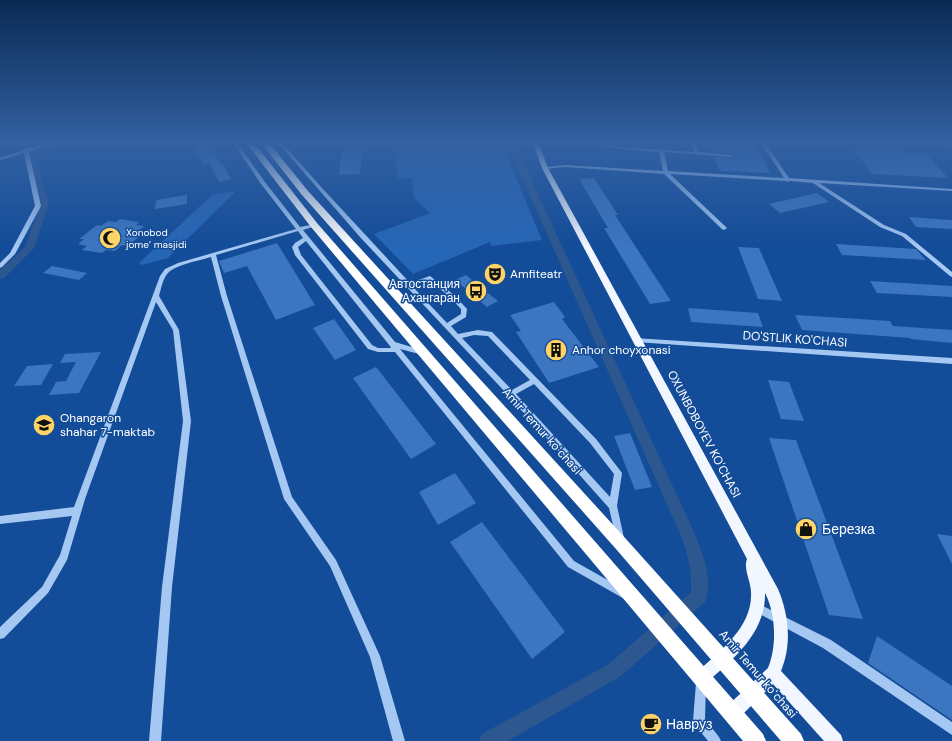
<svg xmlns="http://www.w3.org/2000/svg" width="952" height="741" font-family="'DM Sans',sans-serif">
<style>
.green{fill:#2666b6}
.lines{fill:none;stroke-linecap:round;stroke-linejoin:round}
.canal{fill:#2d578f;fill-rule:evenodd}
.building{fill:#3c76c0}
.minor{fill:#a5c8f3;fill-rule:evenodd}
.major{fill:#f1f6ff;fill-rule:evenodd}
.highway{fill:#fff;fill-rule:evenodd}
.labels{text-anchor:middle;dominant-baseline:central;stroke-width:3;stroke-linejoin:round;paint-order:stroke}
.far-poi-label{font-size:10px;fill:#fff;stroke:#134c98;text-anchor:start}
.poi-label{font-size:12px;fill:#fff;stroke:#134c98;text-anchor:start}
.street-label{font-size:12px;fill:#fff;stroke:#134c98}
.near-poi-label{font-size:14px;fill:#fff;stroke:#134c98;text-anchor:start}
</style>
<rect width="100%" height="100%" fill="#134c98"/>
<path class="green" d="M396,144H502L542,240L491,246L490,242L413,274L374,234L430,213L414,198L412,178L397,179Z
M236,191L168,258L142,265L139,263L212,195Z"/>
<g class="lines">
<path class="canal" d="M507,144H515L693,530C702,551 714,579 705,602L621,676L508,741H479L482,734L609,664L691,592C692,572 688,554 681,536Z
M27,153H33L34,155L49,203L34,248L4,278L0,279V270L25,247L41,203L26,155Z"/>
</g>
<path class="building" d="M192,144H207L222,165H224L231,179L219,182L209,162L204,164Z
M708,144H755L770,173L720,171L714,157L731,158L734,155L731,154L712,152Z
M874,147L901,149L905,153L926,154L948,178L872,174L855,151L878,152Z
M362,151L360,174L339,175L342,152Z
M594,178L618,215H615L671,301L650,304L604,228H608L579,179Z
M817,193L829,202L780,213L769,204Z
M187,195V204L155,209L156,200Z
M909,217L952,220V229L916,227Z
M120,219L139,222L136,225L144,226L138,232L143,233L128,246L122,245L115,251L106,250L102,253L82,250L87,246L78,244L84,239H79L97,225L101,226L108,221L116,222Z
M277,243L315,305L276,320L247,266L224,273L219,261Z
M836,244L916,249L926,260L842,255Z
M738,247L759,248L782,301L758,299Z
M52,266L87,273L79,280L43,273Z
M466,275L498,301L487,307L455,280Z
M870,281L952,286V297L877,293Z
M554,302L565,317L562,319L599,367L549,383L516,332L521,331L510,315Z
M688,308L758,313L763,327L691,322Z
M795,315L890,321L893,326L952,330V343L911,339L910,338L802,330Z
M334,319L356,350L335,360L313,328Z
M101,352L79,393L49,395L56,382L66,381L76,362L60,363L65,354Z
M53,364L41,385L14,386L27,366Z
M376,367L436,444L411,459L353,378Z
M768,380L789,382L804,421L781,419Z
M630,433L652,487L635,490L614,436Z
M769,438L796,440L863,619L829,615Z
M455,473L476,503L438,525L419,492Z
M482,522L565,632L532,659L450,542Z
M937,534L952,536V564Z
M877,636L952,686V720L868,663Z"/>
<g class="lines">
<path class="minor" d="M45,144H51L29,152L41,206L15,254L2,267L0,268V263L10,253L35,206L24,153L0,160V158L24,150V149Z
M234,144H238L265,182L300,227L316,224V226L303,230L395,342L425,351L426,353L425,355H423L400,349L574,561L627,591L629,594L627,597L624,599L621,597L568,567L395,352H378L368,349L295,255L292,247L295,243L303,238L298,231L216,255L227,296L292,497L336,560L380,656L405,741H393L370,657L330,566L284,499L221,296L211,257C201,260 176,265 169,272C163,277 161,289 159,296L179,330L191,421L172,587L161,741H149L162,587L183,421L173,330L156,302L85,499L67,560L48,593L4,638L0,639V627L42,587L60,555L72,516L0,524V516L74,507L160,276L165,269L178,263L296,229L261,184ZM306,241L390,346L391,348H378L372,345L301,255L298,247Z
M279,144H283L323,189L410,283L430,276L454,295L467,309L466,317L451,326L458,334L478,330L492,332L596,439L622,473L617,506L624,538L623,541L620,542L617,541L616,538L609,508L528,417L507,396V394L360,237ZM429,280L450,297L461,309V314L447,323L413,287ZM474,335L488,336L530,380L512,390L462,338ZM534,384L590,443L614,474L610,497L516,394Z
M597,144H605L620,147L694,152L692,144H696L699,152L731,155L733,156L731,157L664,152L668,171L784,178L762,144H766L789,178L952,189V191L819,183L884,225L906,234L952,272V277L950,276L902,236L880,227L813,183L790,181L788,182L786,181L670,174L726,227L727,228L724,230L722,229L664,174L565,167L545,169L543,168L545,167L565,165L663,171L659,152L620,149Z
M947,144H951L952,148Z
M634,338L952,358V364L636,342H634L633,340Z
M757,603L831,640L952,722V735L823,648L754,611L752,608L754,605Z
M701,678L705,679L706,683L705,719L719,737L721,741H708L695,725L693,721L696,683L697,679Z"/>
<path class="major" d="M533,144H539L548,168L778,589C789,615 792,645 781,671L841,735L843,741H824L773,684L738,719L732,721L726,719L724,713L726,707L768,668C777,646 776,614 765,593C766,632 734,659 707,682L702,685L697,682L694,677L697,672C720,651 753,627 751,592C751,582 743,568 747,559L542,168Z"/>
<path class="highway" d="M247,144H255L317,223L763,734L766,741H743L311,227Z
M262,144H270L308,191L626,539L801,734L804,741H781L616,549L302,195Z"/>
</g>
<linearGradient id="sky" x2="0" y2="1"><stop stop-color="#0a2a54"/><stop offset="0.58" stop-color="#3361a2"/><stop offset="1" stop-color="#3361a2" stop-opacity="0"/></linearGradient>
<rect width="952" height="247" fill="url(#sky)"/>
<defs>
<g id="mosque-disc" transform="scale(1.15)"><circle r="9.5" fill="#ffd467" stroke="#134c98"/><path d="M3.5-4.9A6 6 0 1 0 3.5 4.9A5 5 0 1 1 3.5-4.9Z" fill="#111"/></g>
<g id="theatre-disc" transform="scale(1.15)"><circle r="9.5" fill="#ffd467" stroke="#134c98"/><path d="M-5-5.5Q0-4 5-5.5V0Q5 5 0 6Q-5 5-5 0ZM-3.3-2.5H-1v1.5H-3.3ZM1-2.5H3.3v1.5H1ZM-2.8 1Q0 5.5 2.8 1Z" fill="#111"/></g>
<g id="bus-disc" transform="scale(1.15)"><circle r="9.5" fill="#ffd467" stroke="#134c98"/><path d="M-5-6H5V4H4V6H2V4H-2V6H-4V4H-5ZM-3.5-4V0h7V-4ZM-3.5 1.2v1.5H-2V1.2ZM2 1.2v1.5H3.5V1.2Z" fill="#111"/></g>
<g id="building-disc" transform="scale(1.15)"><circle r="9.5" fill="#ffd467" stroke="#134c98"/><path d="M-4-6H4V6H1V3H-1V6H-4ZM-2.5-4.3h1.7v1.8h-1.7ZM.8-4.3h1.7v1.8H.8ZM-2.5-1h1.7V.8h-1.7ZM.8-1h1.7V.8H.8Z" fill="#111"/></g>
<g id="school-disc" transform="scale(1.15)"><circle r="9.5" fill="#ffd467" stroke="#134c98"/><path d="M0-5L7-2L0 1L-7-2ZM-4 1L0 2.5L4 1V4Q0 6-4 4Z" fill="#111"/></g>
<g id="shop-disc" transform="scale(1.15)"><circle r="9.5" fill="#ffd467" stroke="#134c98"/><path d="M-5-2.5h2.3a2.7 3.5 0 0 1 5.4 0H5L5.5 6h-11ZM-1.5-2.5h3a1.5 2.3 0 0 0-3 0Z" fill="#111"/></g>
<g id="cafe-disc" transform="scale(1.15)"><circle r="9.5" fill="#ffd467" stroke="#134c98"/><path d="M-5.5-4.5H6V0H3Q3 3.5 0 3.5H-2.5Q-5.5 3.5-5.5 0ZM3-3.2v2h1.7v-2ZM-6 4.5H4V6H-6Z" fill="#111"/></g>
</defs>
<g fill-rule="evenodd">
<use href="#mosque-disc" x="110" y="238"/>
<use href="#theatre-disc" x="495" y="274"/>
<use href="#bus-disc" x="476" y="291"/>
<use href="#building-disc" x="556" y="350"/>
<use href="#school-disc" x="44" y="425"/>
<use href="#shop-disc" x="806" y="529"/>
<use href="#cafe-disc" x="651" y="724"/>
</g>
<g class="labels">
<g class="far-poi-label">
<text x="126" y="232">Xonobod<tspan x="126" dy="12">jome’ masjidi</tspan></text>
</g>
<g class="poi-label">
<text x="510" y="274">Amfiteatr</text>
<text x="460" y="284" text-anchor="end">Автостанция<tspan x="460" dy="14">Ахангаран</tspan></text>
<text x="572" y="350">Anhor choyxonasi</text>
<text x="60" y="418">Ohangaron<tspan x="60" dy="14">shahar 7-maktab</tspan></text>
</g>
<g class="street-label">
<text transform="translate(795 339) rotate(4)">DO'STLIK KO'CHASI</text>
<text transform="translate(542 431) rotate(48)">Amir Temur koʻchasi</text>
<text transform="translate(704 434) rotate(62)">OXUNBOBOYEV KO'CHASI</text>
<text transform="translate(758 674) rotate(49)">Amir Temur koʻchasi</text>
</g>
<g class="near-poi-label">
<text x="822" y="529">Березка</text>
<text x="666" y="724">Навруз</text>
</g>
</g>
</svg>
